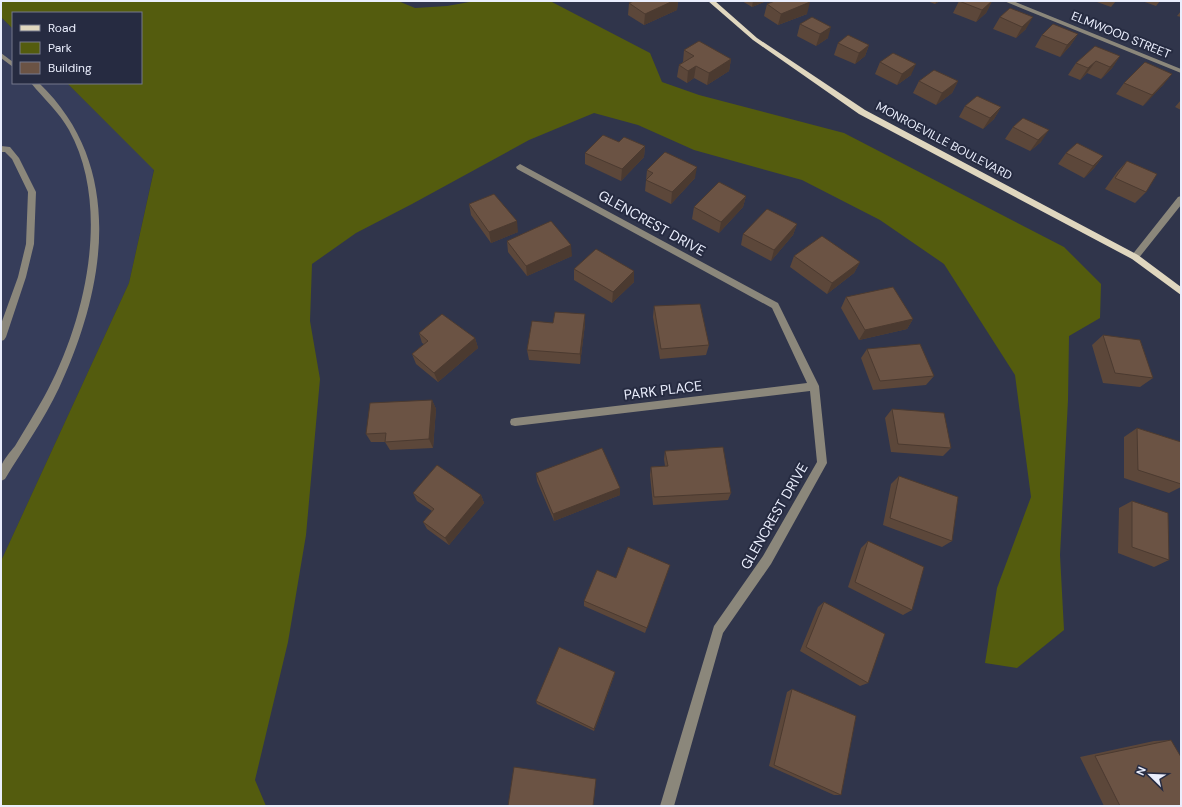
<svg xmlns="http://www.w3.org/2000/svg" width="1182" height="807" font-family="'DM Sans',sans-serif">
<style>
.built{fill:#363d5a}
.green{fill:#545c0e}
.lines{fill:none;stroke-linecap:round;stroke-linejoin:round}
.minor{fill:#8b877b;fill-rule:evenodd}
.major{fill:#e0d7bf;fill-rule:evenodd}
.wall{fill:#5c473a}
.shaded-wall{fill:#4b3a30}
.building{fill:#6b5344;stroke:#4b3a30}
.labels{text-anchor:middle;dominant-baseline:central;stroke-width:4;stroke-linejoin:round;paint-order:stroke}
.far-street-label{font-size:12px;fill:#eaeefd;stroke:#262b41}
.street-label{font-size:14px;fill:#eaeefd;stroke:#262b41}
</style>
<rect width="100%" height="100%" fill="#30354b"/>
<path class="built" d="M1,17L13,29V83H67L154,169L129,283L1,561Z"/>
<path class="green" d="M1,1H398L415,8L447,6L475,1H550L650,53L662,82L699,95L844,133L1064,247L1101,284L1100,318L1069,336L1068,400L1060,555L1064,630L1017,668L985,663L997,588L1031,497L1015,375L944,264L880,220L802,180L694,150L638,125L594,113L529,140L412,204L356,233L312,264L310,321L320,379L306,535L288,642L255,780L266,806H1V561L129,283L154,170L67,83H141V13H13V29L1,17Z"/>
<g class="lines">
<path class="minor" d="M1004,1H1013L1181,69V73Z
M1,53L13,62V67L1,58Z
M31,83H39C127,167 105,289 59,388C44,420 23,449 5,479L1,481C1,476 0,470 1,466C4,459 10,452 15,446C25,429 35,413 44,397C85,323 112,208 69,130C59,112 44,99 31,83Z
M1,146L10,147L19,158L36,192L34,244L26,277L6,337L4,340L1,341V324L18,277L26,244L28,192L12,159L5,152H1Z
M520,164L778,303L819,386L827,463L771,564L723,633L674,806H660L714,626L763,556L817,462L810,391L515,426L511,425L510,422L511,419L515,418L807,383L772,308L517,169L516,167Z
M1181,196V205L1138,259H1132L1131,257L1132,255L1178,197Z"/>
<path class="major" d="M708,1H715L757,38L865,110L1138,255L1181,287V295L1132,259L859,114L753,40Z"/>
</g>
<path class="wall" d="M634,1H678L677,10L644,25L628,15L629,3Z
M742,1H765L764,2L752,7Z
M927,1H940L935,4Z
M959,1H992L986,13L976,22L953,13Z
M1097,1H1116L1111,7L1097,2Z
M1142,1H1160L1156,6Z
M767,4L807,14L778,25L764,16Z
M1010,8L1026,29L1016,38L993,29L1000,17Z
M1181,11V17L1177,16Z
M800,24L828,38L816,46L797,36Z
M1078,34L1070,46L1060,57L1035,47L1042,35Z
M838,43L869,45L865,56L855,64L834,55Z
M684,50L731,59L729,71L707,85L694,78L687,83L677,77L679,65L683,62Z
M1120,56L1112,68L1101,79L1087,73L1080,80L1068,75L1076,63Z
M880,62L911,75L897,85L875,74Z
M1172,74L1163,85L1143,106L1116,94L1124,83Z
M919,81H958L952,93L936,105L913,93Z
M1181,100V110L1175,107Z
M965,106L1001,107L994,119L983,129L959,117Z
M1023,118L1041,142L1030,151L1005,139L1013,127Z
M619,142L645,146L644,157L621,181L585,164V153Z
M1066,153L1103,156L1094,168L1084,178L1058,164Z
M1127,161L1146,192L1135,203L1105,189L1117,172Z
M647,170L695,178L671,204L645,191Z
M746,196L743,207L719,233L692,219L694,207Z
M469,204L518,232L491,243L471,215Z
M797,224L793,235L771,261L741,245L743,234Z
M507,241L572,256L527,276L508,252Z
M794,256L860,262L854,273L827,294L790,267Z
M574,269L634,282L612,303L574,280Z
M846,297L913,319L907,329L859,340L841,308Z
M654,306L709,345L706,355L660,359L653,317Z
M585,314V324L580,364L529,360L527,350L553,323Z
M419,333L475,338L478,348L438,382L416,364L412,354L424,344L422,343Z
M1103,335L1153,378L1140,387L1103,383L1092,345Z
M867,349L934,376L926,385L873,390L861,358Z
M432,400L436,409L433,448L390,450L385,442H371L366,434Z
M892,409L951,448L943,456L891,452L885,418Z
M1137,428L1181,442V487L1169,493L1124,478V437Z
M665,451L731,493L728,500L653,505L650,475L651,467L665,466L664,459Z
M536,473L620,488V495L554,521L537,481Z
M899,476L952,541L942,547L883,525L891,484Z
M413,493L481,495L484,503L449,545L427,529L423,522L432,511L417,501Z
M1132,501L1169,560L1154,567L1118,553L1119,508Z
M868,541L912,610L903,615L848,587L861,548Z
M670,565L645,633L584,606V601L616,578Z
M824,602L868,683L860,686L800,651L818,607Z
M615,672L614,676L594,731L537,704L536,701Z
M792,689L841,795H834L769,766L787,692Z
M1171,740L1181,806H1104L1080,757L1154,741Z"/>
<path class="shaded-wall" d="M673,1H678L677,10L644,25L645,14Z
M753,1H765L764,2L752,7Z
M937,1H940L935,4Z
M992,1L986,13L976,22L982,10Z
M810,2L807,14L778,25L781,14Z
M1033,17L1026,29L1016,38L1022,27Z
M831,27L828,38L816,46L820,34Z
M1078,34L1070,46L1060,57L1067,45Z
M869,45L865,56L855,64L859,53Z
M1120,56L1112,68L1101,79L1110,67Z
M731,59L729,71L707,85L709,73Z
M1096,61L1087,73L1080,80L1088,68Z
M916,64L911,75L897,85L902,74Z
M696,66L694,78L687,83L688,71Z
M1172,74L1163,85L1143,106L1152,95Z
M958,81L952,93L936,105L942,93Z
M1001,107L994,119L983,129L990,118Z
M1049,130L1041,142L1030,151L1038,140Z
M645,146L644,157L621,181L622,169Z
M1103,156L1094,168L1084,178L1093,166Z
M697,167L695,178L671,204L672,192Z
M746,196L743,207L719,233L721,222Z
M517,221L518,232L491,243L489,232Z
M797,224L793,235L771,261L774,250Z
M571,245L572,256L527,276L526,266Z
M860,262L854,273L827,294L832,283Z
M634,271V282L612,303L613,292Z
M585,314V324L580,364V354Z
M913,319L907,329L859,340L865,330Z
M475,338L478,348L438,382L434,373Z
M432,400L436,409L433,448L429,439Z
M620,488V495L554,521L553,514Z
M481,495L484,503L449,545L445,538Z
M615,672L614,676L594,731V729Z"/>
<path class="building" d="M634,1H673L645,14L629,3Z
M775,1H809L810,2L781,14L767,4Z
M959,1H992L982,10Z
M1010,8L1033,17L1022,27L1000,17Z
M812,17L831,27L820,34L800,24Z
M1053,24L1078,34L1067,45L1042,35Z
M848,35L869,45L859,53L838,43Z
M699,41L731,59L709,73L696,66L688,71L679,65L694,56L684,50Z
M1095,46L1120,56L1110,67L1096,61L1088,68L1076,63Z
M893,53L916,64L902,74L880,62Z
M1145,62L1172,74L1152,95L1124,83Z
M934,70L958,81L942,93L919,81Z
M977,96L1001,107L990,118L965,106Z
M1023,118L1049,130L1038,140L1013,127Z
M603,135L619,142L624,137L645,146L622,169L585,153Z
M1077,143L1103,156L1093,166L1066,153Z
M665,152L697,167L672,192L646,180L653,173L647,170Z
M1127,161L1157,174L1146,192L1115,178Z
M719,182L746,196L721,222L694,207Z
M494,194L517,221L489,232L469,204Z
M767,209L797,224L774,250L743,234Z
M551,221L571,245L526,266L507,241Z
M822,236L860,262L832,283L794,256Z
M596,249L634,271L613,292L574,269Z
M893,287L913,319L865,330L846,297Z
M700,304L709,345L661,349L654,306Z
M555,312L585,314L580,354L527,350L532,321L553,323Z
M442,314L475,338L434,373L412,354L428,341L419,333Z
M1103,335L1140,340L1153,378L1115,373Z
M920,344L934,376L880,381L867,349Z
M432,400L429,439L385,442L386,433L366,434L370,403Z
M892,409L944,413L951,448L898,444Z
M1137,428L1181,442V484L1138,470Z
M723,447L731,493L654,497L651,467L668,466L665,451Z
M602,448L620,488L553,514L536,473Z
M437,465L481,495L445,538L423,522L434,509L413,493Z
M899,476L958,497L952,541L890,518Z
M1132,501L1168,513L1169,560L1132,547Z
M868,541L924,567L912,610L855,582Z
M628,547L670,565L647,628L584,601L597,570L616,578Z
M824,602L885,634L868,683L806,647Z
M559,647L615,672L594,729L536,701Z
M792,689L856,716L841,795L774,765Z
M1171,740L1181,757V806H1120L1095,756Z
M514,767L596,779L593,806H508Z"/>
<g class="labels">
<g class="far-street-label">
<text transform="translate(1121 35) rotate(22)">ELMWOOD STREET</text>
<text transform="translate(944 141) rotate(28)">MONROEVILLE BOULEVARD</text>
</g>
<g class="street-label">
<text transform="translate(652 223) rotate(29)">GLENCREST DRIVE</text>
<text transform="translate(663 390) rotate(-7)">PARK PLACE</text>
<text transform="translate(774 516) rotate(-60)">GLENCREST DRIVE</text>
</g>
</g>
<rect width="1182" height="807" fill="none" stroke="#eaeefd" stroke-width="4"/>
<rect x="12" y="12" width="130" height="72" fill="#262b41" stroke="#74798c"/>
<rect x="20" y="25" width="20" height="6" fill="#e0d7bf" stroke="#74798c"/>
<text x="48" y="32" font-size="12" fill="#eaeefd">Road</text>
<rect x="20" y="42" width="20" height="12" fill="#545c0e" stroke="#74798c"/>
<text x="48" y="52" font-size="12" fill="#eaeefd">Park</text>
<rect x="20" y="62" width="20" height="12" fill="#6b5344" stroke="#74798c"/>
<text x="48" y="72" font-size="12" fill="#eaeefd">Building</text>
<g transform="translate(1150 775) rotate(293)" stroke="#262b41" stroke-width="3" paint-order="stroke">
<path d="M0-3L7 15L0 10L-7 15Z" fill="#eaeefd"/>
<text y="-6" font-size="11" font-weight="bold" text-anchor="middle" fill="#eaeefd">N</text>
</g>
</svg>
